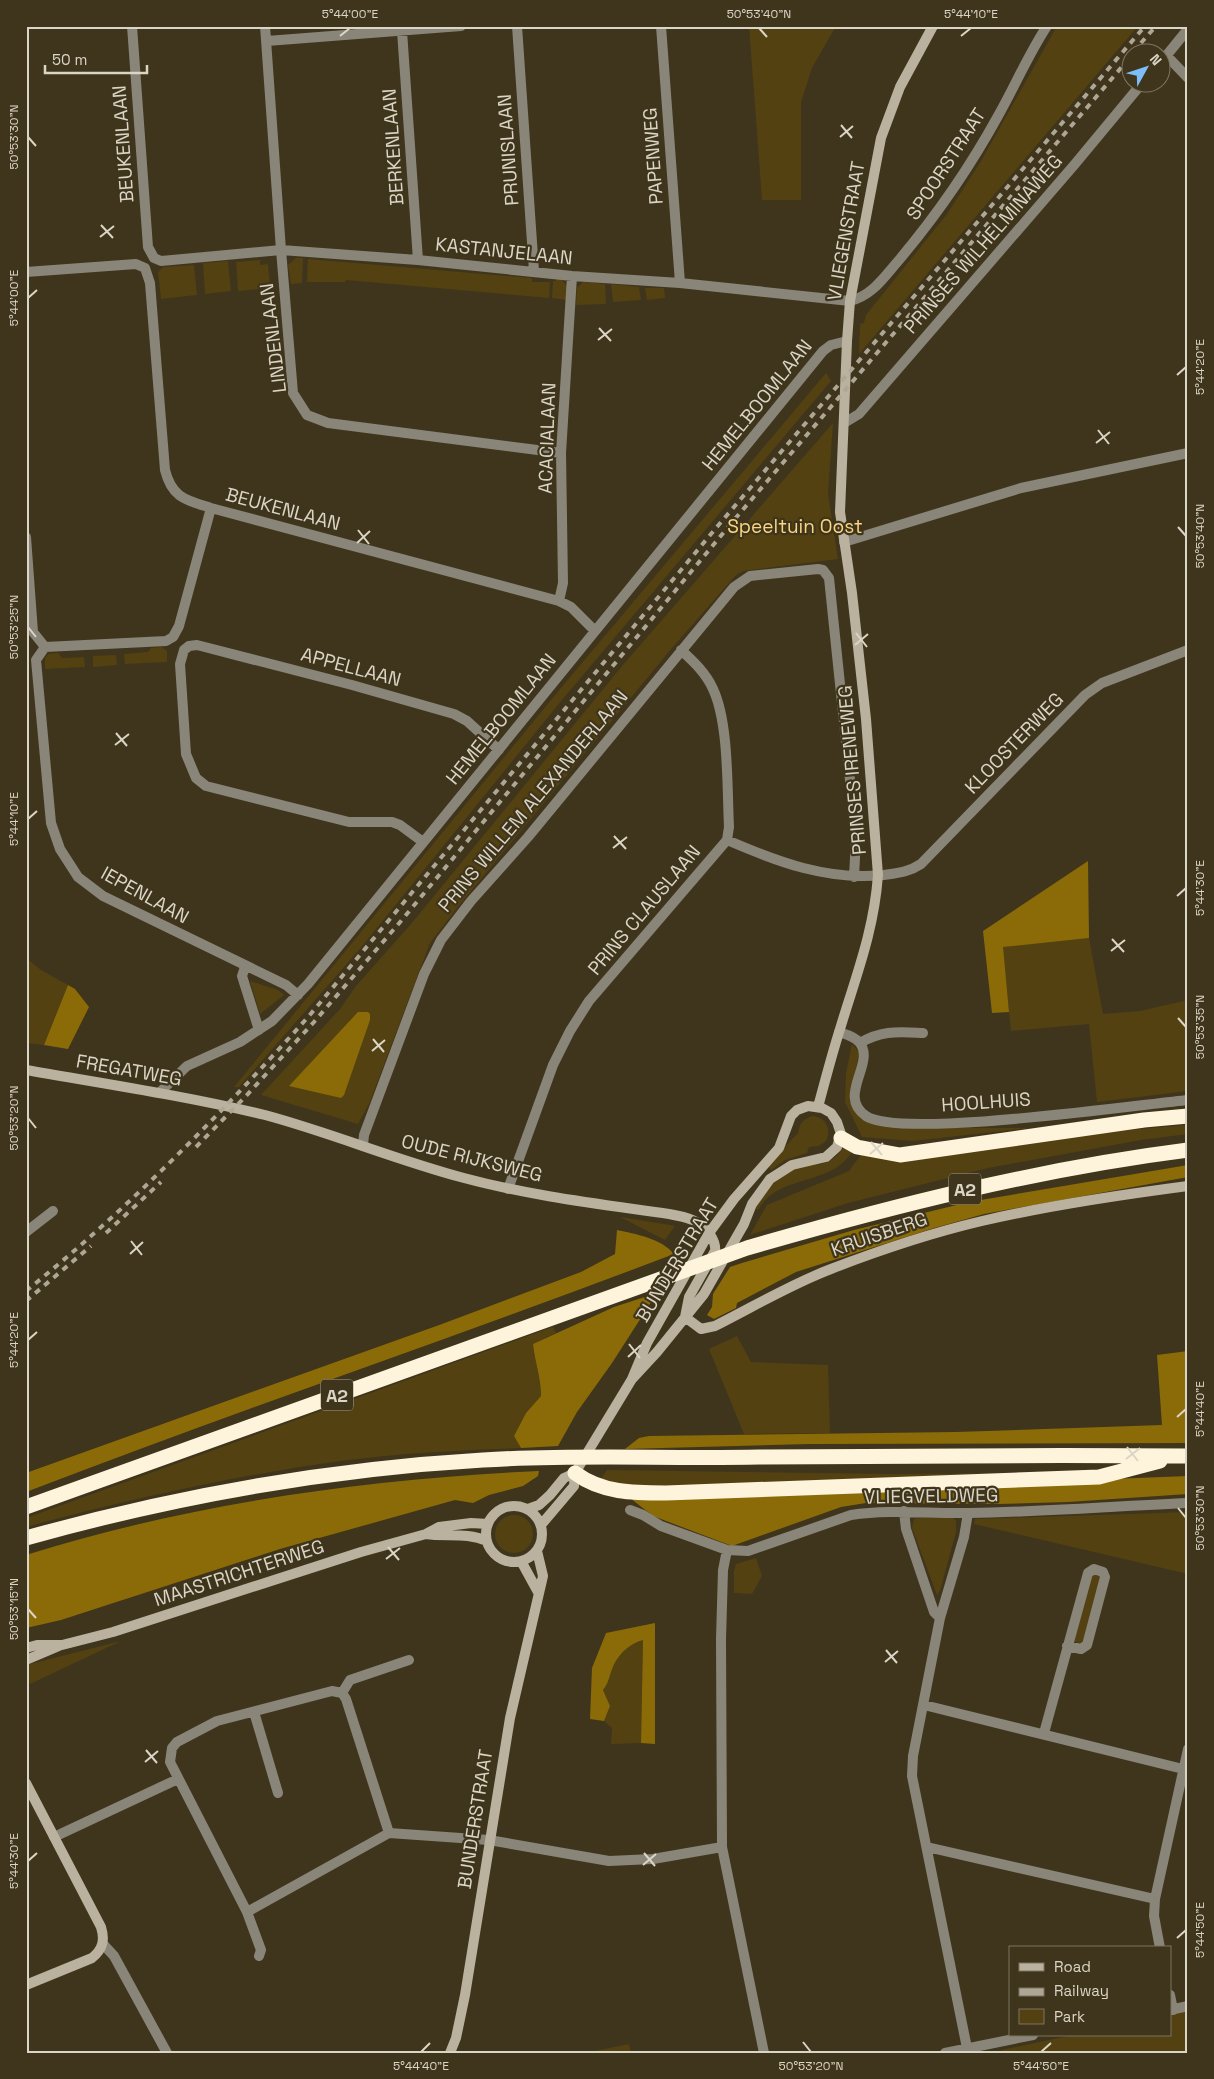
<svg xmlns="http://www.w3.org/2000/svg" width="1214" height="2079" font-family="'Space Grotesk',sans-serif">
<style>
.green{fill:#534112}
.forest{fill:#8b6b07}
.lines{fill:none;stroke-linecap:round;stroke-linejoin:round}
.street{stroke:#8a8579;stroke-width:10}
.secondary{stroke:#bab29e;stroke-width:10}
.highway{stroke:#fef3db;stroke-width:15}
.rail{stroke:#aea795;stroke-width:4;stroke-dasharray:6 6;stroke-linecap:butt}
.ticks{fill:none;stroke:#dbd5c6;stroke-width:2}
.labels{text-anchor:middle;dominant-baseline:central;stroke-width:4.5;stroke-linejoin:round;paint-order:stroke}
.shield{fill:#3f351c;stroke:#aca593;stroke-width:1}
.shield-label{font-size:18px;font-weight:bold;fill:#dbd5c6}
.street-label{font-size:19px;fill:#dbd5c6;stroke:#3f351c}
.park-label{font-size:19px;fill:#fbd682;stroke:#3f351c}
.neatline{fill:none;stroke:#dbd5c6;stroke-width:2}
.ticks-label{font-size:12px;text-anchor:middle;fill:#dbd5c6}
</style>
<rect width="100%" height="100%" fill="#3f351c"/>
<path class="green" d="M749,26H836L812,68L801,102V200H762Z
M1057,26H1138L859,354L860,324L864,323L866,315L947,214L981,161Z
M296,258H303L302,283L291,284L288,265Z
M308,259L532,278V282H550L549,298L346,280L345,282H307Z
M260,260V265L268,264L270,288L238,291L236,262Z
M228,261L231,291L205,294L203,263Z
M194,265L197,295L161,299L158,272L163,267Z
M556,279H561L567,286L566,300L552,298L553,281H556Z
M583,282L605,284L606,304L576,305L577,288Z
M611,284L639,287L641,300L613,302Z
M645,288H664L665,298L647,300Z
M826,373L831,381L562,700L359,950L239,1087H234L560,689Z
M833,423L828,494L838,559L743,571L736,575L672,648L461,903L430,943L369,1104L358,1124L261,1095L340,1009L356,986L411,924L622,666Z
M162,647L167,651V662L125,664L124,654L148,652L151,648Z
M58,653L62,658L84,657L85,667L45,669V658L48,654Z
M116,655L117,665L93,667V656Z
M1089,938L1103,1014L1140,1011L1188,1000V1091L1097,1102L1089,1024L1011,1031L1002,947Z
M26,958L41,970L68,985L44,1045L26,1043Z
M250,981L278,990L284,995L260,1014Z
M852,1044L859,1052L850,1101L856,1114L872,1124L950,1128H1030L913,1141L862,1137L845,1102L846,1073Z
M812,1116C826,1117 832,1129 826,1141L819,1146L809,1147L807,1153L785,1160L771,1170L768,1166C775,1160 793,1136 798,1134C799,1124 803,1119 812,1116Z
M1188,1125V1134L1141,1140L988,1168L848,1203L750,1235L767,1205L849,1171L863,1152Z
M844,1147L853,1150C833,1187 778,1173 758,1210L755,1208C765,1191 777,1174 796,1168C819,1161 827,1170 844,1147Z
M620,1217L670,1225L675,1226L665,1240Z
M553,1327L556,1333L533,1344C535,1363 541,1377 541,1396L526,1413L514,1436L521,1448C461,1450 400,1453 340,1461C234,1476 130,1499 26,1527V1518Z
M737,1336L751,1362L828,1365L830,1433L744,1434L709,1349Z
M607,1470L895,1474L1036,1473L654,1488L600,1480Z
M1188,1512V1574L974,1524L975,1519Z
M495 1534a19 19 0 1 1 38 0a19 19 0 1 1-38 0Z
M930,1516H951L956,1521V1532L940,1591L937,1595L912,1528L914,1519Z
M756,1558L762,1576L752,1594L734,1593V1571L736,1564Z
M1092,1573L1102,1576L1083,1644L1073,1641Z
M643,1639L641,1743L611,1744L612,1728L604,1721L610,1706L603,1690C608,1684 609,1678 611,1672C616,1655 628,1645 643,1639Z
M121,1641L30,1684L26,1665Z
M1188,2010V2053H1001V2050L1073,2035H1170V2014Z
M629,2044L631,2053H586Z"/>
<path class="forest" d="M1088,861L1089,938L1003,947L1009,1012L992,1013L983,931Z
M68,985L75,989L89,1007L68,1049L44,1045Z
M358,1012H368L370,1014V1020L344,1095L341,1098L289,1086Z
M1188,1165V1177L984,1214L931,1229L796,1272L737,1303L736,1308L714,1319L707,1315L712,1307L713,1294L730,1267L742,1263L854,1230L969,1202Z
M617,1230C635,1234 661,1238 674,1254C459,1336 241,1409 26,1492V1473L442,1324L581,1272L615,1254Z
M657,1293L612,1363L577,1412L558,1446L521,1448L514,1436L526,1413L541,1396C541,1377 535,1363 533,1344L614,1307Z
M1188,1351V1443L809,1444L625,1449L639,1438L649,1436L956,1432L1162,1425L1157,1355Z
M539,1471L538,1476L523,1486L489,1495L473,1503L455,1500L280,1549L61,1620L26,1628V1555C192,1503 367,1479 539,1471Z
M1188,1476V1494L1068,1502L998,1504L866,1503L841,1507L732,1546L653,1516L630,1498Z
M655,1623V1744L641,1743L643,1640C628,1644 616,1656 611,1672C609,1678 608,1684 603,1690L610,1706L604,1721L590,1719L592,1668L606,1633Z"/>
<g class="lines">
<path class="street" d="M132,26L148,247L154,258
M265,26L281,250L293,393L307,415L328,423L561,453
M517,26L534,271
M661,26L680,283
M402,31L418,260
M267,41L461,26
M1166,55L1188,78
M1162,61L1188,29
M154,258L161,261L281,250L418,260L572,276L680,283L850,301C873,295 884,277 899,260C936,216 970,167 998,116C1015,86 1028,55 1047,26
M145,268L150,283L165,470C172,498 186,500 211,508L559,601L571,607L595,631
M26,272L136,264L145,268
M844,423L859,414L1075,164L1143,82
M26,537L33,632L45,647L36,660L51,823L60,849L78,877L103,896L286,985L298,995
M844,542L1021,488L1188,453
M559,601L563,583L561,453L572,276
M45,647L166,641L173,637L179,626L211,508
M184,650L180,664L186,754L196,778L206,786L349,822H392L400,825L423,842
M184,650L189,646L197,645L352,685L454,714L467,721L499,750
M727,840C778,862 828,881 884,875C898,873 909,872 921,864L1085,695L1102,683L1188,650
M245,967L242,976L259,1030
M839,1032C845,1034 854,1036 859,1042C877,1062 836,1096 866,1116C899,1139 1136,1105 1188,1100
M860,1043C882,1030 898,1032 923,1033
M159,1093L187,1066L240,1042L272,1021L308,984L823,351L831,345L847,341
M363,1145L364,1135L424,974L441,940L471,901L528,837L734,587L750,576L818,569L823,570L829,578L856,838L854,877
M508,1189L553,1065L570,1031L589,1001L727,840L729,827C727,788 729,723 713,689C706,673 693,661 681,650
M26,1232L53,1211
M630,1510L643,1515L661,1526L727,1550L748,1551L851,1515C891,1509 929,1514 970,1513C1042,1512 1115,1506 1188,1503
M904,1511L906,1529L934,1612L940,1618
M727,1550L723,1570L721,1639L722,1847L764,2053
M342,1693L350,1680L409,1660
M924,1705L1183,1769
M254,1712L278,1793
M1044,1733L1088,1573L1094,1569L1103,1572L1105,1577L1087,1645L1081,1649L1067,1646
M54,1837L178,1779
M927,1847L1155,1899
M247,1912L389,1833L489,1840L609,1861L653,1859L722,1847
M103,1944L114,1956L167,2053
M1160,1948L1154,1916L1155,1899L1188,1749
M259,1956L261,1950L247,1912L170,1762L172,1748L177,1742L217,1721L332,1691L342,1693L346,1699L389,1833
M1170,1995L1173,2010
M1170,2010L1188,2006
M945,2053L1033,2035
M968,2053L912,1776L913,1756L940,1618L964,1537L968,1513"/>
<path class="secondary" d="M26,1070C106,1084 186,1096 265,1115C332,1133 396,1160 464,1178C531,1196 600,1204 669,1214C686,1217 701,1220 711,1236C714,1241 716,1245 715,1251L689,1297L685,1317L701,1329L715,1326C753,1307 791,1284 831,1269C880,1250 931,1233 982,1221C1050,1205 1119,1195 1188,1186
M818,1107C825,1081 832,1054 840,1029C856,976 874,931 878,875L866,719L852,593L840,512L847,341L850,301L881,138L900,87L933,26
M486 1534a28 28 0 1 1 56 0a28 28 0 1 1-56 0Z
M528,1509L539,1505L550,1495L564,1478L575,1473
M541,1525L574,1486L575,1473L632,1379L647,1343L709,1233L734,1199L779,1148L791,1116L797,1110L808,1106L822,1108L831,1113L837,1122L841,1134L837,1147L826,1157L792,1165L770,1179L752,1204L744,1224L704,1294L657,1352L632,1379
M426,1534C446,1537 467,1532 487,1541
M521,1561L538,1592
M26,1648L37,1645H62L113,1632L361,1552L426,1534L439,1527L471,1523L488,1524
M26,1660L59,1646
M26,1783L101,1927C105,1940 103,1949 92,1958L26,1985
M450,2053L456,2038L465,1995L510,1718L543,1576L537,1551"/>
<path class="highway" d="M841,1138L857,1147L900,1155L1144,1120L1188,1116
M575,1473C602,1493 633,1493 666,1493L1099,1477L1160,1461
M26,1507L747,1248C892,1206 1038,1169 1188,1150
M26,1538C176,1496 328,1469 483,1460C575,1454 667,1459 759,1457C902,1456 1045,1455 1188,1456"/>
<path class="rail" d="M1133,52L1156,26
M196,1147L246,1096L314,1022L401,921L734,520L1132,55
M106,1233L161,1182
M26,1291C128,1209 221,1114 309,1016L716,528L1145,26
M26,1301L91,1246"/>
</g>
<path class="ticks" d="M759,28L767,37M340,36L350,28M961,36L971,28M841,125L852,138M28,137L36,146M840,137L853,126M101,225L113,238M100,237L114,226M28,298L37,290M599,328L611,341M598,340L612,329M1177,375L1186,367M1098,430L1109,444M1096,443L1110,432M1178,527L1186,536M358,530L369,544M357,543L370,531M28,627L36,637M856,633L867,647M855,645L868,634M116,733L127,746M115,745L129,734M28,819L37,811M614,836L626,849M613,848L627,837M1177,896L1186,888M1112,939L1124,952M1111,951L1125,940M1178,1018L1186,1027M373,1039L384,1052M372,1051L385,1040M28,1118L36,1128M871,1142L882,1155M870,1154L883,1143M131,1241L142,1255M130,1254L143,1242M28,1340L37,1332M629,1344L640,1358M628,1357L641,1345M1177,1417L1186,1409M1127,1447L1138,1461M1126,1459L1140,1448M1178,1508L1186,1518M388,1547L399,1560M386,1559L400,1548M28,1609L36,1618M886,1650L897,1663M885,1662L898,1651M146,1750L157,1763M145,1762L158,1751M644,1853L655,1866M28,1861L37,1853M643,1865L656,1854M1177,1938L1186,1930M803,2042L811,2052M421,2052L430,2043M1041,2052L1051,2043"/>
<g class="labels">
<g class="shield">
<rect x="949" y="1173.5" width="32" height="31" rx="4"/>
<rect x="321" y="1379.5" width="32" height="31" rx="4"/>
</g>
<g class="shield-label">
<text x="965" y="1189">A2</text>
<text x="337" y="1395">A2</text>
</g>
<g class="street-label">
<text transform="translate(123 144) rotate(-94)">BEUKENLAAN</text>
<text transform="translate(393 147) rotate(-94)">BERKENLAAN</text>
<text transform="translate(508 150) rotate(-94)">PRUNISLAAN</text>
<text transform="translate(653 156) rotate(-94)">PAPENWEG</text>
<text transform="translate(946 164) rotate(-57)">SPOORSTRAAT</text>
<text transform="translate(846 231) rotate(-80)">VLIEGENSTRAAT</text>
<text transform="translate(983 244) rotate(-49)">PRINSES WILHELMINAWEG</text>
<text transform="translate(504 251) rotate(6)">KASTANJELAAN</text>
<text transform="translate(273 338) rotate(-97)">LINDENLAAN</text>
<text transform="translate(757 405) rotate(-51)">HEMELBOOMLAAN</text>
<text transform="translate(547 438) rotate(-88)">ACACIALAAN</text>
<text transform="translate(283 509) rotate(15)">BEUKENLAAN</text>
<text transform="translate(351 667) rotate(15)">APPELLAAN</text>
<text transform="translate(501 719) rotate(-51)">HEMELBOOMLAAN</text>
<text transform="translate(1014 743) rotate(-46)">KLOOSTERWEG</text>
<text transform="translate(852 770) rotate(-95)">PRINSES IRENEWEG</text>
<text transform="translate(533 801) rotate(-50)">PRINS WILLEM ALEXANDERLAAN</text>
<text transform="translate(145 895) rotate(29)">IEPENLAAN</text>
<text transform="translate(644 910) rotate(-50)">PRINS CLAUSLAAN</text>
<text transform="translate(129 1070) rotate(10)">FREGATWEG</text>
<text transform="translate(986 1102) rotate(-4)">HOOLHUIS</text>
<text transform="translate(472 1158) rotate(14)">OUDE RIJKSWEG</text>
<text transform="translate(879 1234) rotate(-19)">KRUISBERG</text>
<text transform="translate(677 1260) rotate(-59)">BUNDERSTRAAT</text>
<text transform="translate(931 1496) rotate(-1)">VLIEGVELDWEG</text>
<text transform="translate(239 1573) rotate(-18)">MAASTRICHTERWEG</text>
<text transform="translate(475 1819) rotate(-81)">BUNDERSTRAAT</text>
</g>
<g class="park-label">
<text x="795" y="526">Speeltuin Oost</text>
</g>
</g>
<rect width="1214" height="2079" fill="none" stroke="#3f351c" stroke-width="55"/>
<rect x="1009" y="1946" width="162" height="90" fill="#3f351c" stroke="#7d7560"/>
<rect x="1019" y="1963" width="25" height="8" fill="#bab29e" stroke="#7d7560"/>
<text x="1054" y="1972" font-size="15" fill="#dbd5c6">Road</text>
<rect x="1019" y="1988" width="25" height="8" fill="#aea795" stroke="#7d7560"/>
<text x="1054" y="1996" font-size="15" fill="#dbd5c6">Railway</text>
<rect x="1019" y="2009" width="25" height="15" fill="#534112" stroke="#7d7560"/>
<text x="1054" y="2022" font-size="15" fill="#dbd5c6">Park</text>
<g transform="translate(1146 68) rotate(50)"><circle r="24" fill="#3f351c" stroke="#7d7560"/>
<path d="M0-4L9 19L0 12L-9 19Z" fill="#7dbef9"/>
<text y="-8" font-size="14" font-weight="bold" text-anchor="middle" fill="#dbd5c6">N</text>
</g>
<path d="M45 65v8h102v-8" fill="none" stroke="#dbd5c6" stroke-width="2.5"/>
<text x="52" y="65" font-size="15" fill="#dbd5c6" stroke="#3f351c" stroke-width="4" paint-order="stroke">50 m</text>
<rect x="28" y="28" width="1158" height="2024" class="neatline"/>
<g class="ticks-label">
<text x="350" y="18">5°44'00"E</text>
<text x="759" y="18">50°53'40"N</text>
<text x="971" y="18">5°44'10"E</text>
<text transform="translate(14 137) rotate(-90)" y="4">50°53'30"N</text>
<text transform="translate(14 298) rotate(-90)" y="4">5°44'00"E</text>
<text transform="translate(1200 367) rotate(-90)" y="4">5°44'20"E</text>
<text transform="translate(1200 536) rotate(-90)" y="4">50°53'40"N</text>
<text transform="translate(14 627) rotate(-90)" y="4">50°53'25"N</text>
<text transform="translate(14 819) rotate(-90)" y="4">5°44'10"E</text>
<text transform="translate(1200 888) rotate(-90)" y="4">5°44'30"E</text>
<text transform="translate(1200 1027) rotate(-90)" y="4">50°53'35"N</text>
<text transform="translate(14 1118) rotate(-90)" y="4">50°53'20"N</text>
<text transform="translate(14 1340) rotate(-90)" y="4">5°44'20"E</text>
<text transform="translate(1200 1409) rotate(-90)" y="4">5°44'40"E</text>
<text transform="translate(1200 1518) rotate(-90)" y="4">50°53'30"N</text>
<text transform="translate(14 1609) rotate(-90)" y="4">50°53'15"N</text>
<text transform="translate(14 1861) rotate(-90)" y="4">5°44'30"E</text>
<text transform="translate(1200 1930) rotate(-90)" y="4">5°44'50"E</text>
<text x="421" y="2070">5°44'40"E</text>
<text x="811" y="2070">50°53'20"N</text>
<text x="1041" y="2070">5°44'50"E</text>
</g>
</svg>
